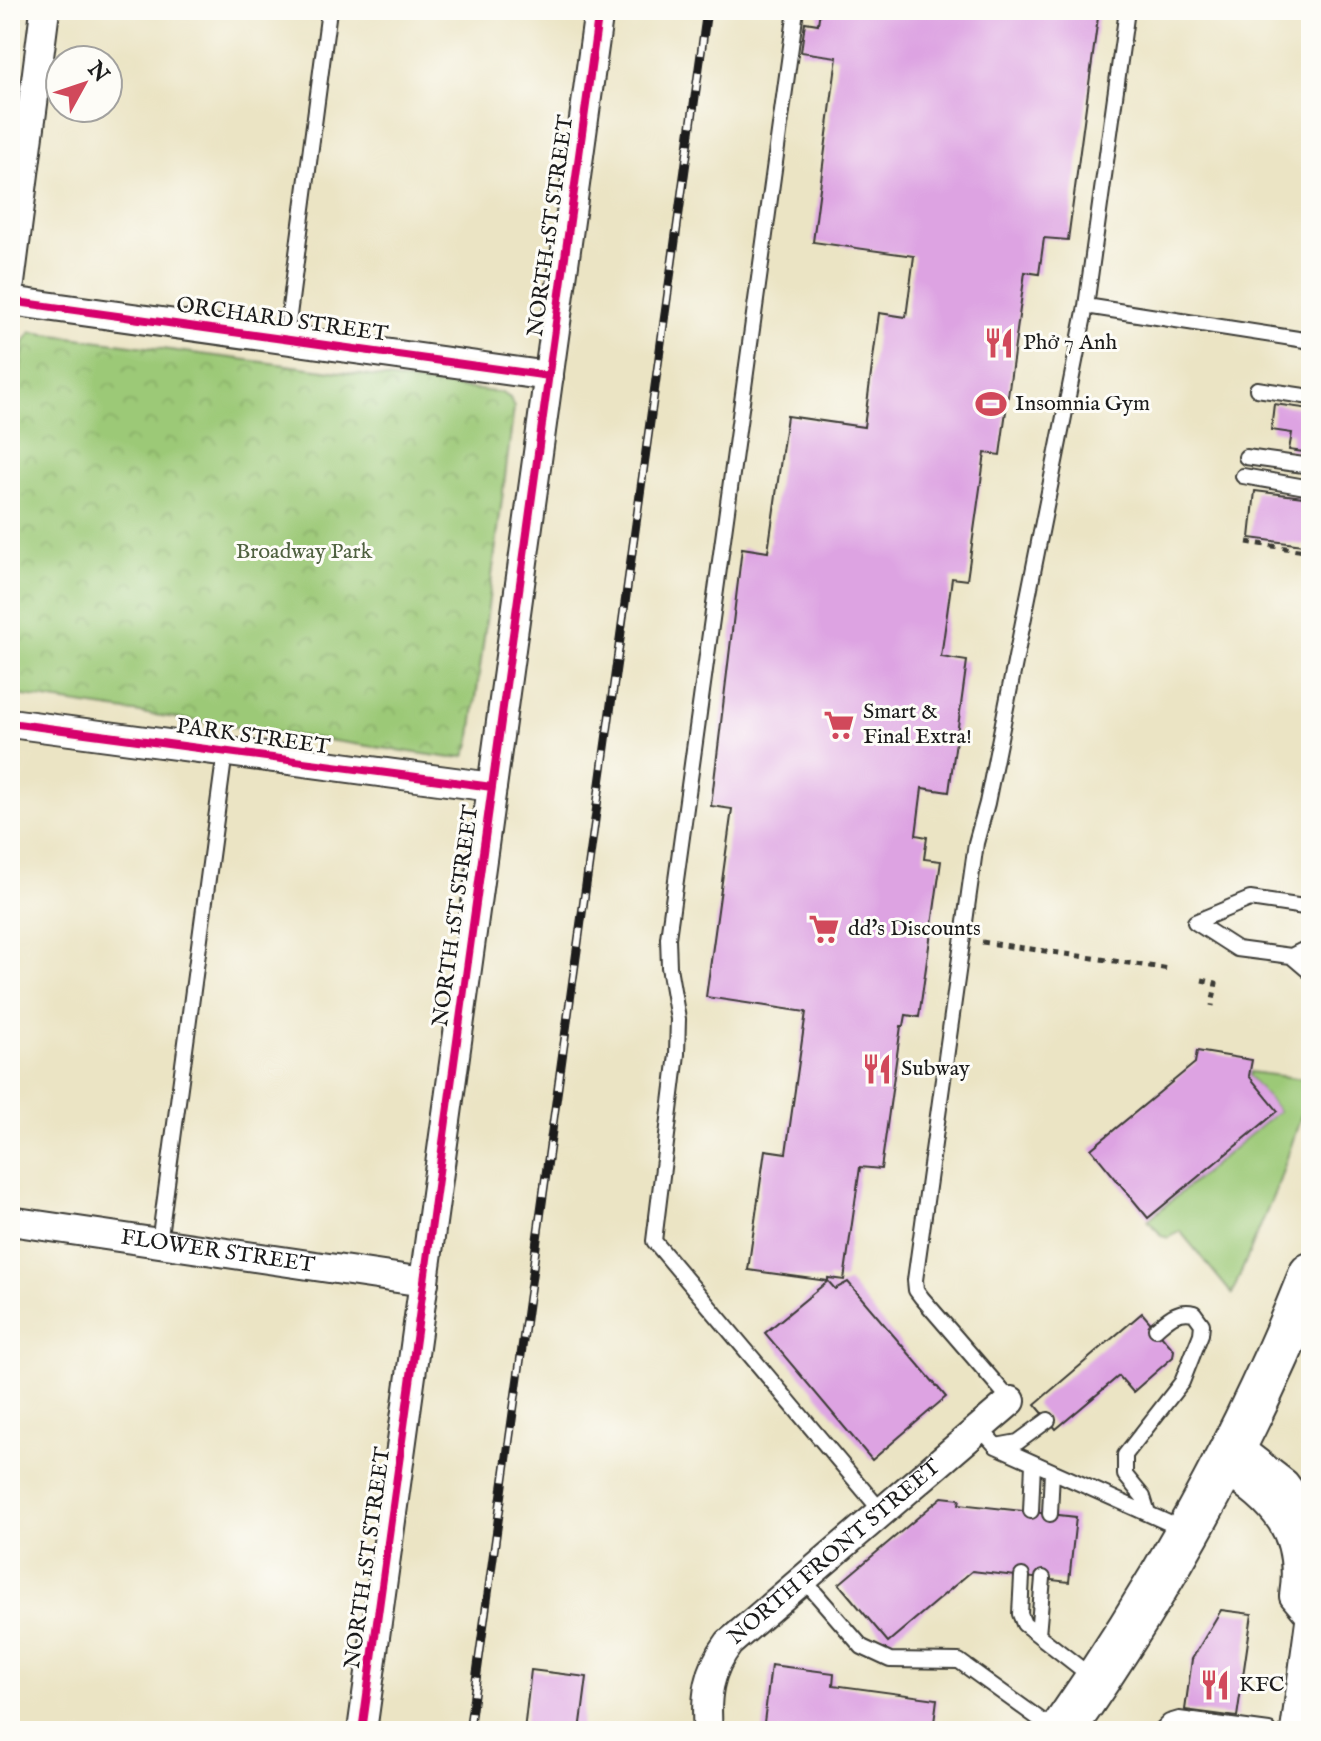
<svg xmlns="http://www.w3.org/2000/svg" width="1321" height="1741" font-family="'IM FELL English',serif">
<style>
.green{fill:#9cc977;stroke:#5c724a;stroke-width:2}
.park{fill:url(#park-crowns);stroke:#5c724a;stroke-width:2}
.building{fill:#dda3e2}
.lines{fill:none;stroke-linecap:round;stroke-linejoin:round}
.service-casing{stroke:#3b3a35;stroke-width:18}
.minor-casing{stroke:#3b3a35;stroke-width:32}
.primary-casing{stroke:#3b3a35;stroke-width:48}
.path{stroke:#3b3a35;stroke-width:5;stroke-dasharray:6 6;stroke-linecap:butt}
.service{stroke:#fff;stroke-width:14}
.minor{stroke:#fff;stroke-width:28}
.primary{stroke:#fff;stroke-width:44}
.rail-casing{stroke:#1c1c1c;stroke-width:9}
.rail{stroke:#fdfcf7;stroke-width:6;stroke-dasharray:18;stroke-linecap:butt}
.cycleway-casing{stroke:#fdfcf7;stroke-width:13}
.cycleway{stroke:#d6006c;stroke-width:8}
.labels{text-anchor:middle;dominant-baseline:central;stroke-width:6;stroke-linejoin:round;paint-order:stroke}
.street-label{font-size:22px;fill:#1c1c1c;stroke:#fdfcf7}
.poi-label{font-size:22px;fill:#1c1c1c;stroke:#fdfcf7;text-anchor:start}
.park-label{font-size:22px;fill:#4f6140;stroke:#fdfcf7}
</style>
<defs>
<pattern id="park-crowns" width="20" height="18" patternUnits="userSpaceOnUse" patternTransform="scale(2)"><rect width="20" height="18" fill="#9cc977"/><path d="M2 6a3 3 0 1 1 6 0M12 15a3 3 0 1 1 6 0" fill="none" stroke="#86ac66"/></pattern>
</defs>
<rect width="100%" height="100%" fill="#fdfcf7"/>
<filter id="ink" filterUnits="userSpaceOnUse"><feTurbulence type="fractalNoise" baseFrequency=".0125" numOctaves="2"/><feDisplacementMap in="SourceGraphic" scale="16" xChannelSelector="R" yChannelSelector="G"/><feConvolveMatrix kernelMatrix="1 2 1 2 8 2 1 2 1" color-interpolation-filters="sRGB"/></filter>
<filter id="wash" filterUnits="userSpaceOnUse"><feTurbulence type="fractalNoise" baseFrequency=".006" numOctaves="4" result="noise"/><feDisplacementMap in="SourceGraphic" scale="32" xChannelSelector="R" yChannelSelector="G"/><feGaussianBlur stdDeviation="1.8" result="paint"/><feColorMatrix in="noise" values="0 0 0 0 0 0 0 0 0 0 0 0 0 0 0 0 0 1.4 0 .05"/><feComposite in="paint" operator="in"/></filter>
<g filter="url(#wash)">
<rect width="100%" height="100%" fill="#ebe4c4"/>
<path class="green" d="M1250,1072L1311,1080V1086L1279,1182L1232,1294L1180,1231L1169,1238L1162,1236L1148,1220L1278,1111L1249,1076Z"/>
<path class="park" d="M31,332L502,393L510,398L514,408L470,744L465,756L451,758L10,694V453L24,342Z"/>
<g id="blocks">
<path class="building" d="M820,10H1099L1068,240L1044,238L1039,274L1025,272L1000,455L985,453L967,580L952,578L941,657L967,661L949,792L922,788L916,835L927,837L924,859L941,861L919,1017L906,1015L904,1026H901L881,1169L860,1167L844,1280L828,1278V1281L748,1270L765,1150L786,1153L806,1012L706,997L732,809L711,806L742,548L768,552L787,416L864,427L879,313L906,317L914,256L813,242L837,57L801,52L805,22L818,24Z
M1274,404L1311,409V453L1289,450L1292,433L1271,430Z
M1255,491L1311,498V546L1250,538Z
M1197,1051L1252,1060L1249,1076L1278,1111L1148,1218L1091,1149L1195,1063Z
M828,1281L835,1289L848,1282L946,1397L872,1460L765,1333Z
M1142,1313L1174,1350L1173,1357L1133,1392L1119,1376L1056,1429L1035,1404Z
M942,1497L960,1499L959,1504L1076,1517L1069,1582L972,1571L888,1642L839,1584Z
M1221,1610L1252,1614L1237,1717L1185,1710L1192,1659Z
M771,1665L834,1673L833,1685L937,1699L933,1731H763Z
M531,1670L587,1677L580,1731H524Z"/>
</g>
</g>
<g filter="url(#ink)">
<use href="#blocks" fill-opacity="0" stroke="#3b3a35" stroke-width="2"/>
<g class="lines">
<g class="service-casing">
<path id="service" d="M796,10L668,938L669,967L678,1019L677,1054L654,1241L882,1512
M1086,306L1311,341
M286,338L329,10
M1257,389L1311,397
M1246,457L1311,466
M1243,476L1311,488
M1195,922L1237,949L1291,956L1307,948L1311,949
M1195,922L1250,899L1311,908
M1291,956L1311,973
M159,1243L225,752
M1011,1401L922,1298L916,1290L915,1280L976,843L987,803L1086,306L1127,10
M980,1428L996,1446L1182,1529
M996,1446L1018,1442L1048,1420
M1031,1511L1033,1463
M1148,1513L1143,1497L1125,1475V1455L1182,1382L1201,1334L1202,1324L1194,1313C1177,1309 1168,1319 1156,1329
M1050,1514L1052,1471
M1022,1576L1020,1614L1024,1624L1093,1678
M803,1579L862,1647L890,1660L959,1661L1056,1731
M1038,1635L1043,1578
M1160,1731L1169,1722L1179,1719L1269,1731"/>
</g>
<g class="minor-casing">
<g id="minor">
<path d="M10,283L45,10"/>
<path d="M10,301L549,376"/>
<path d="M10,723L492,787"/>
<path id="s1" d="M10,1221L424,1282"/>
<path d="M1236,1446L1285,1484L1311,1519"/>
<path d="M1224,1469C1274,1503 1304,1531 1294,1596L1310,1615"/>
<path d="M362,1731L599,10"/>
<path id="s2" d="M708,1731C705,1697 708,1671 729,1643L1011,1401"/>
<path d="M1295,1731L1311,1614"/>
</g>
</g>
<g class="primary-casing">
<path id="primary" d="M1062,1731C1162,1588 1247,1437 1311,1275"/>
</g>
<path class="path" d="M1247,542L1311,552
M982,942L1170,969
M1202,980L1216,983L1212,1006"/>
<use href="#service" class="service"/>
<use href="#minor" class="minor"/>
<use href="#primary" class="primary"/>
<g class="rail-casing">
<path id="rail" d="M469,1731L707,10"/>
</g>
<use href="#rail" class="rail"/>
<g class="cycleway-casing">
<path id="cycleway" d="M10,301L549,376
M10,723L492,787
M362,1731L599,10"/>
</g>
<use href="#cycleway" class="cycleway"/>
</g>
</g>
<defs>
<g id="restaurant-bare" transform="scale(2.4)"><path d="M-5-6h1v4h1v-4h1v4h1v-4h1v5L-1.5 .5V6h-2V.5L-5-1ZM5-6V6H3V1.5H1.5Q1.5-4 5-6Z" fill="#d1495b" stroke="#fdfcf7" stroke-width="2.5" paint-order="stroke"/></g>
<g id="stadium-bare" transform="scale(2.4)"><path d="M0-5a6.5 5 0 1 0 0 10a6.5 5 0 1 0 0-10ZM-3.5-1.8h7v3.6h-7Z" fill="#d1495b" stroke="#fdfcf7" stroke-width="2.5" paint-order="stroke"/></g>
<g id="supermarket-bare" transform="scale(2.4)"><path d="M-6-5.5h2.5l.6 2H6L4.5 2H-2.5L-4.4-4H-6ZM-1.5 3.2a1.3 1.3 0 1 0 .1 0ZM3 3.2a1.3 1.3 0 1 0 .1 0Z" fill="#d1495b" stroke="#fdfcf7" stroke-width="2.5" paint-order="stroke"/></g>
</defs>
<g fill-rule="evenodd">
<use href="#restaurant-bare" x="999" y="343"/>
<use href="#stadium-bare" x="991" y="404"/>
<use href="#supermarket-bare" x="839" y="725"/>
<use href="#supermarket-bare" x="824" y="929"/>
<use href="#restaurant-bare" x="877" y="1069"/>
<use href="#restaurant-bare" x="1215" y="1685"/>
</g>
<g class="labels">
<g class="street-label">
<text transform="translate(551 226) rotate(-82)">NORTH 1ST STREET</text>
<text transform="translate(282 320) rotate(8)">ORCHARD STREET</text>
<text transform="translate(253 737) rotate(8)">PARK STREET</text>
<text transform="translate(456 916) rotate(-82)">NORTH 1ST STREET</text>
<text stroke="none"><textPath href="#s1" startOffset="210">FLOWER STREET</textPath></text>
<text stroke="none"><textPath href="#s2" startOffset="232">NORTH FRONT STREET</textPath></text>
<text transform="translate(368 1558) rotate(-82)">NORTH 1ST STREET</text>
</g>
<g class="poi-label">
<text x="1023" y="343">Phở 7 Anh</text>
<text x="1015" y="404">Insomnia Gym</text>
<text x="863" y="712">Smart &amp;<tspan x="863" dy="25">Final Extra!</tspan></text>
<text x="848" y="929">dd's Discounts</text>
<text x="901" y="1069">Subway</text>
<text x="1239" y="1685">KFC</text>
</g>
<g class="park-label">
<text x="304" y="552">Broadway Park</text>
</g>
</g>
<rect width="1321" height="1741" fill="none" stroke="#fdfcf7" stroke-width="40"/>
<g transform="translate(84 84) rotate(50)"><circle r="38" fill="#fdfcf7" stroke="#a3a29f" stroke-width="2"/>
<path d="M0-6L14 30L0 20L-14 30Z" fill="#d1495b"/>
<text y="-12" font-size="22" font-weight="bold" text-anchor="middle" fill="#1c1c1c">N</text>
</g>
</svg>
